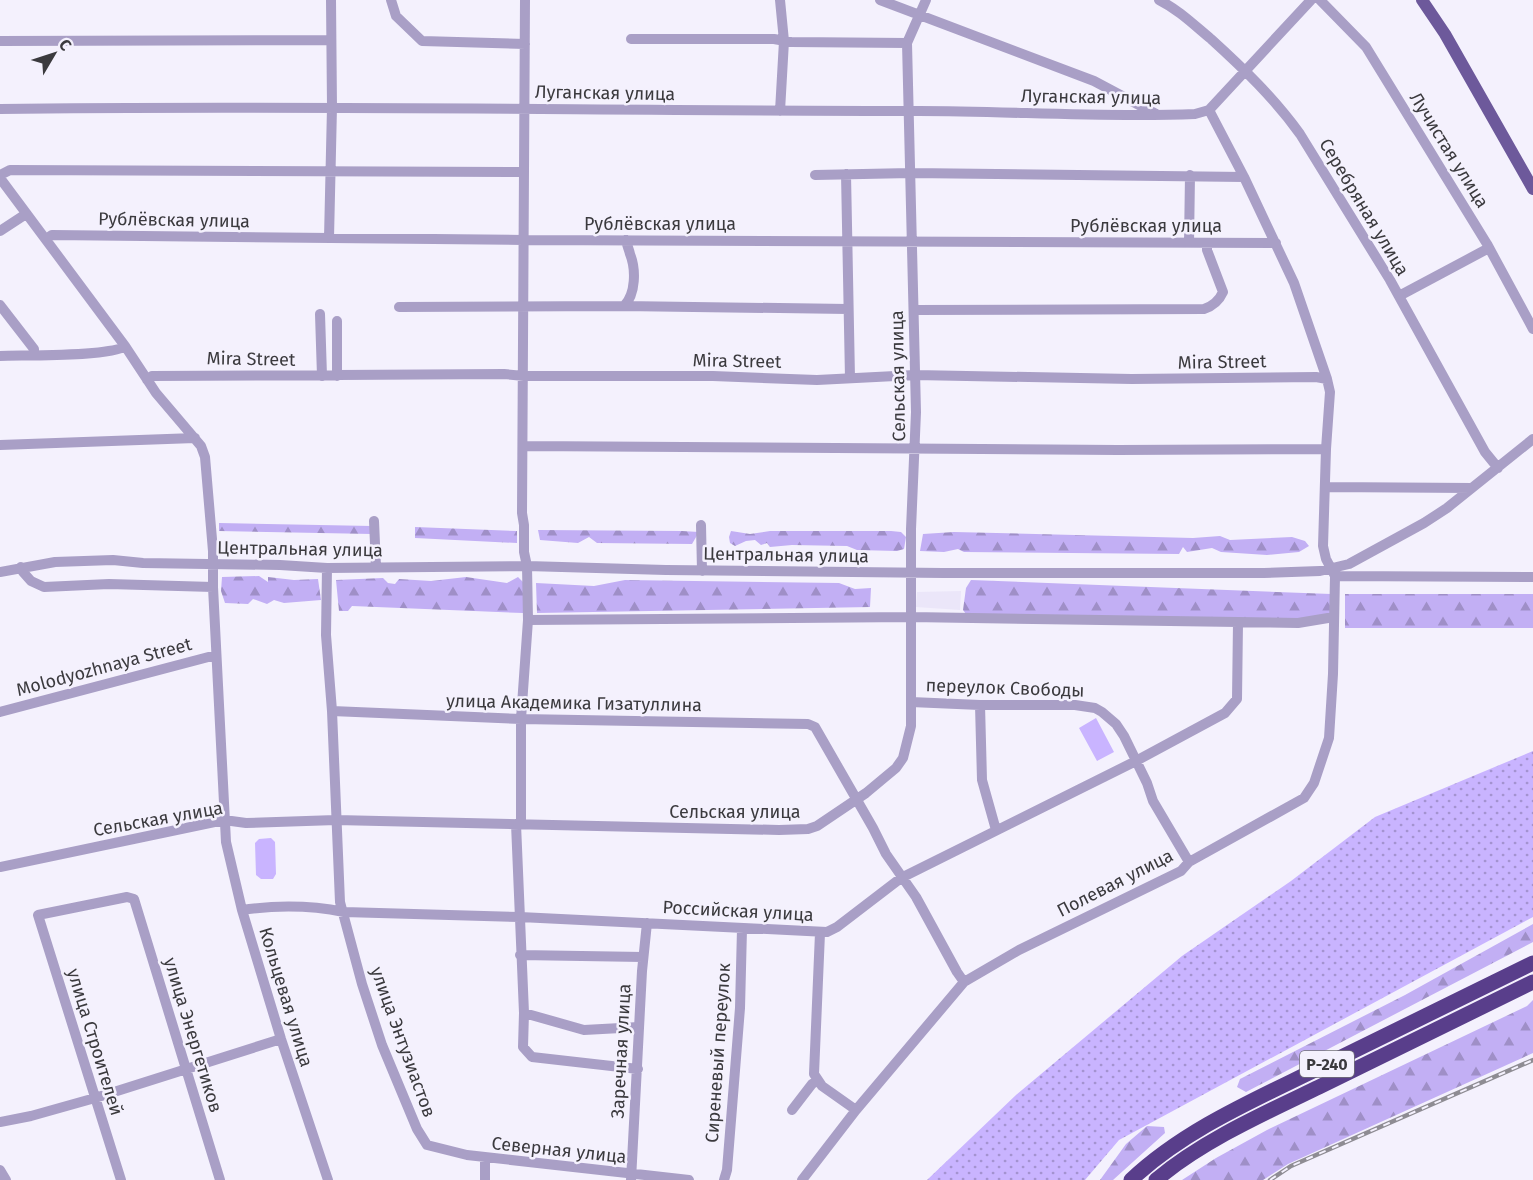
<svg xmlns="http://www.w3.org/2000/svg" width="1533" height="1180" font-family="'Fira Sans',sans-serif">
<style>
.built{fill:#ebe6f9}
.green{fill:url(#green-dots)}
.forest{fill:url(#forest-firs)}
.pitch{fill:#c9b4ff}
.lines{fill:none;stroke-linecap:round;stroke-linejoin:round}
.minor{stroke:#a99fc6;stroke-width:10}
.major{stroke:#6d599b;stroke-width:12}
.highway{stroke:#593e8b;stroke-width:15}
.rail-casing{stroke:#8e8c93;stroke-width:4.5}
.rail{stroke:#f4f1fd;stroke-width:2;stroke-dasharray:7;stroke-linecap:butt}
.labels{text-anchor:middle;dominant-baseline:central;stroke-width:5;stroke-linejoin:round;paint-order:stroke}
.shield{fill:#f4f1fd;stroke:#727177;stroke-width:1.5}
.shield-label{font-size:16px;font-weight:bold;fill:#3b3a3e}
.street-label{font-size:18px;fill:#3b3a3e;stroke:#f4f1fd}
</style>
<defs>
<pattern id="green-dots" width="8" height="8" patternUnits="userSpaceOnUse" patternTransform="scale(1.5)"><rect width="8" height="8" fill="#c9b4ff"/><path d="M2 2h.1M6 6h.1" fill="none" stroke="#a493d0" stroke-width="1.8" stroke-linecap="round"/></pattern>
<pattern id="forest-firs" width="22" height="20" patternUnits="userSpaceOnUse" patternTransform="scale(1.5)"><rect width="22" height="20" fill="#c2aff4"/><path d="M5 1l3.5 6h-7zM16 11l3.5 6h-7z" fill="#9f8fc7"/></pattern>
</defs>
<rect width="100%" height="100%" fill="#f4f1fd"/>
<path class="built" d="M961,591L960,610L916,607L917,592Z"/>
<path class="green" d="M1533,751V917L1119,1140L1085,1180H927L1016,1095L1182,956L1291,881L1375,817Z"/>
<path class="forest" d="M219,523L372,526V534L219,531Z
M415,527L517,531V543L415,538Z
M538,530L682,531L699,532L692,544L597,543L589,537L578,543L540,540Z
M731,531L750,534L770,531H891L901,532L906,537L904,549L897,551L857,550L847,546L792,545L770,547L767,543L761,545L755,540L746,541L735,546L730,543L729,537Z
M954,532L1193,538L1220,536L1230,540L1292,537L1305,541L1309,546L1299,552L1267,555L1221,552L1212,548L1187,552L1183,547L1179,554L964,552L958,549L944,552L920,551L923,534Z
M259,576L268,582V577L294,580L318,579L321,600L284,603L274,600L267,604L253,599L248,604L225,603L221,591L222,577Z
M466,577L507,583L518,577L525,584L523,613L352,606L348,611H339L336,580L383,578L388,583L395,584L399,579L431,581Z
M625,580L839,583L855,589L871,588L870,607L537,613L536,583L594,586Z
M971,580L1331,594L1330,615L1298,619L966,614L963,610L966,588Z
M1345,594H1533V628H1345Z
M1533,924V942L1246,1092L1237,1087L1240,1079L1405,995Z
M1533,1000V1053L1288,1164L1263,1180H1182L1216,1158L1267,1130L1527,1006Z
M1147,1126L1164,1127L1165,1133L1113,1180H1100L1126,1144Z"/>
<path class="pitch" d="M1096,718L1114,752L1097,761L1079,728Z
M271,838L275,842L276,874L273,879H261L256,875L255,843L259,839Z"/>
<g class="lines">
<path class="minor" d="M391,0L396,16L422,41L525,44
M880,0L1094,81L1156,114
M1159,0C1179,10 1194,25 1211,39C1244,69 1274,98 1300,134L1390,280L1485,452L1498,468
M1320,0L1366,47L1487,244L1533,329
M631,39H774L791,42L907,43
M0,41L331,40
M0,109C306,105 613,111 919,111C1011,111 1103,118 1195,114L1209,110L1311,0
M1209,110L1244,177L1294,283L1327,379L1330,392L1326,449L1323,546L1326,559L1335,576L1533,577
M780,111L784,41L780,0
M846,174L850,378
M0,175L10,170L523,172
M815,175L911,173L1244,177
M0,178L125,346L156,393L201,446L205,457L213,551V587L226,842L242,910L281,1039L328,1180
M0,231L26,214
M329,238L332,107L331,0
M46,239L52,235L523,240L1276,243
M1189,243L1190,175
M1399,296L1489,248
M0,305L34,349V355
M623,306L848,309
M399,307L624,306C636,294 636,269 630,254C629,249 627,246 626,240
M914,310L1204,309C1213,306 1219,301 1223,292L1207,250V243
M320,314L322,376
M337,321V376
M0,356C22,355 111,357 125,346
M147,380L152,376L504,374L524,376H713L817,380L915,375L1132,379L1316,377L1327,379
M0,445L195,438
M523,446L1118,450L1326,449
M1325,487L1472,488
M374,521L376,567
M701,525L702,571
M21,567L23,572L31,581L44,587L109,584L213,587
M327,568L326,635L332,711L340,902L362,984L382,1045L417,1129L427,1145L467,1155L689,1180
M0,572L55,562L113,560L143,563L280,565L327,568L527,566L666,570L943,573H1264L1320,571L1349,564L1424,523L1447,508L1533,439
M528,620L911,617L1298,623L1334,617
M911,702L980,705H1075L1095,708L1102,712L1116,724L1124,736L1147,783L1153,801L1189,862
M980,705L982,780L996,830
M332,711L521,719L808,724L815,727L873,828L886,854L916,897L957,972L964,982
M0,712L216,655
M516,824L524,1013L523,1047L532,1057L638,1069
M521,824V719L528,620L527,566L524,552V525L522,513L525,0
M0,867L224,820L246,823L336,820L779,830L808,829L817,826L866,793L896,768L903,758L911,726V529L916,412L907,43L926,0
M242,910C277,905 309,905 344,912L520,917L827,932L837,927L901,878L1136,761L1225,713L1237,699L1238,623
M820,933L814,1074L822,1086L856,1110
M520,955L643,957
M524,1013L584,1030L639,1027
M792,1110L812,1084L817,1081
M0,1122L31,1116L95,1098L281,1039
M0,1170L6,1180
M121,1180L38,915L127,897L134,899L220,1180
M485,1180V1158
M631,1180L642,971L647,923
M724,1180L727,1170L740,1008L742,929
M802,1180L856,1110L964,982L1019,950L1181,871L1189,862L1304,798L1314,783L1329,738L1333,674L1335,576"/>
<path class="major" d="M1422,0L1445,34L1533,189"/>
<path class="highway" d="M1131,1180C1184,1130 1254,1100 1319,1068C1390,1033 1462,998 1533,963
M1156,1180C1202,1141 1265,1113 1319,1087C1390,1052 1462,1017 1533,982"/>
<g class="rail-casing">
<path id="rail" d="M1270,1180L1291,1166L1533,1060"/>
</g>
<use href="#rail" class="rail"/>
</g>
<g class="labels">
<rect class="shield" x="1300" y="1051" width="54" height="26" rx="4.5"/>
<g class="shield-label">
<text x="1327" y="1064">Р-240</text>
</g>
<g class="street-label">
<text transform="translate(605 93) rotate(1)">Луганская улица</text>
<text transform="translate(1091 97) rotate(1)">Луганская улица</text>
<text transform="translate(1449 150) rotate(58)">Лучистая улица</text>
<text transform="translate(1364 207) rotate(59)">Серебряная улица</text>
<text transform="translate(174 220) rotate(1)">Рублёвская улица</text>
<text x="660" y="224">Рублёвская улица</text>
<text x="1146" y="226">Рублёвская улица</text>
<text transform="translate(251 359) rotate(1)">Mira Street</text>
<text transform="translate(737 361) rotate(1)">Mira Street</text>
<text transform="translate(1222 362) rotate(-1)">Mira Street</text>
<text transform="translate(898 376) rotate(-91)">Сельская улица</text>
<text transform="translate(300 549) rotate(1)">Центральная улица</text>
<text transform="translate(786 555) rotate(1)">Центральная улица</text>
<text transform="translate(104 667) rotate(-15)">Molodyozhnaya Street</text>
<text transform="translate(1005 688) rotate(2)">переулок Свободы</text>
<text transform="translate(574 703) rotate(1)">улица Академика Гизатуллина</text>
<text x="735" y="812">Сельская улица</text>
<text transform="translate(158 819) rotate(-10)">Сельская улица</text>
<text transform="translate(1115 883) rotate(-27)">Полевая улица</text>
<text transform="translate(738 911) rotate(3)">Российская улица</text>
<text transform="translate(286 997) rotate(73)">Кольцевая улица</text>
<text transform="translate(193 1035) rotate(73)">улица Энергетиков</text>
<text transform="translate(95 1042) rotate(73)">улица Строителей</text>
<text transform="translate(403 1042) rotate(70)">улица Энтузиастов</text>
<text transform="translate(621 1051) rotate(-87)">Заречная улица</text>
<text transform="translate(718 1053) rotate(-86)">Сиреневый переулок</text>
<text transform="translate(559 1150) rotate(6)">Северная улица</text>
</g>
</g>
<g transform="translate(54 54) rotate(51)" stroke="#f4f1fd" stroke-width="4.5" paint-order="stroke">
<path d="M0-4.5L10 22L0 15L-10 22Z" fill="#3b3a3e"/>
<text y="-9" font-size="16" font-weight="bold" text-anchor="middle" fill="#3b3a3e">С</text>
</g>
</svg>
